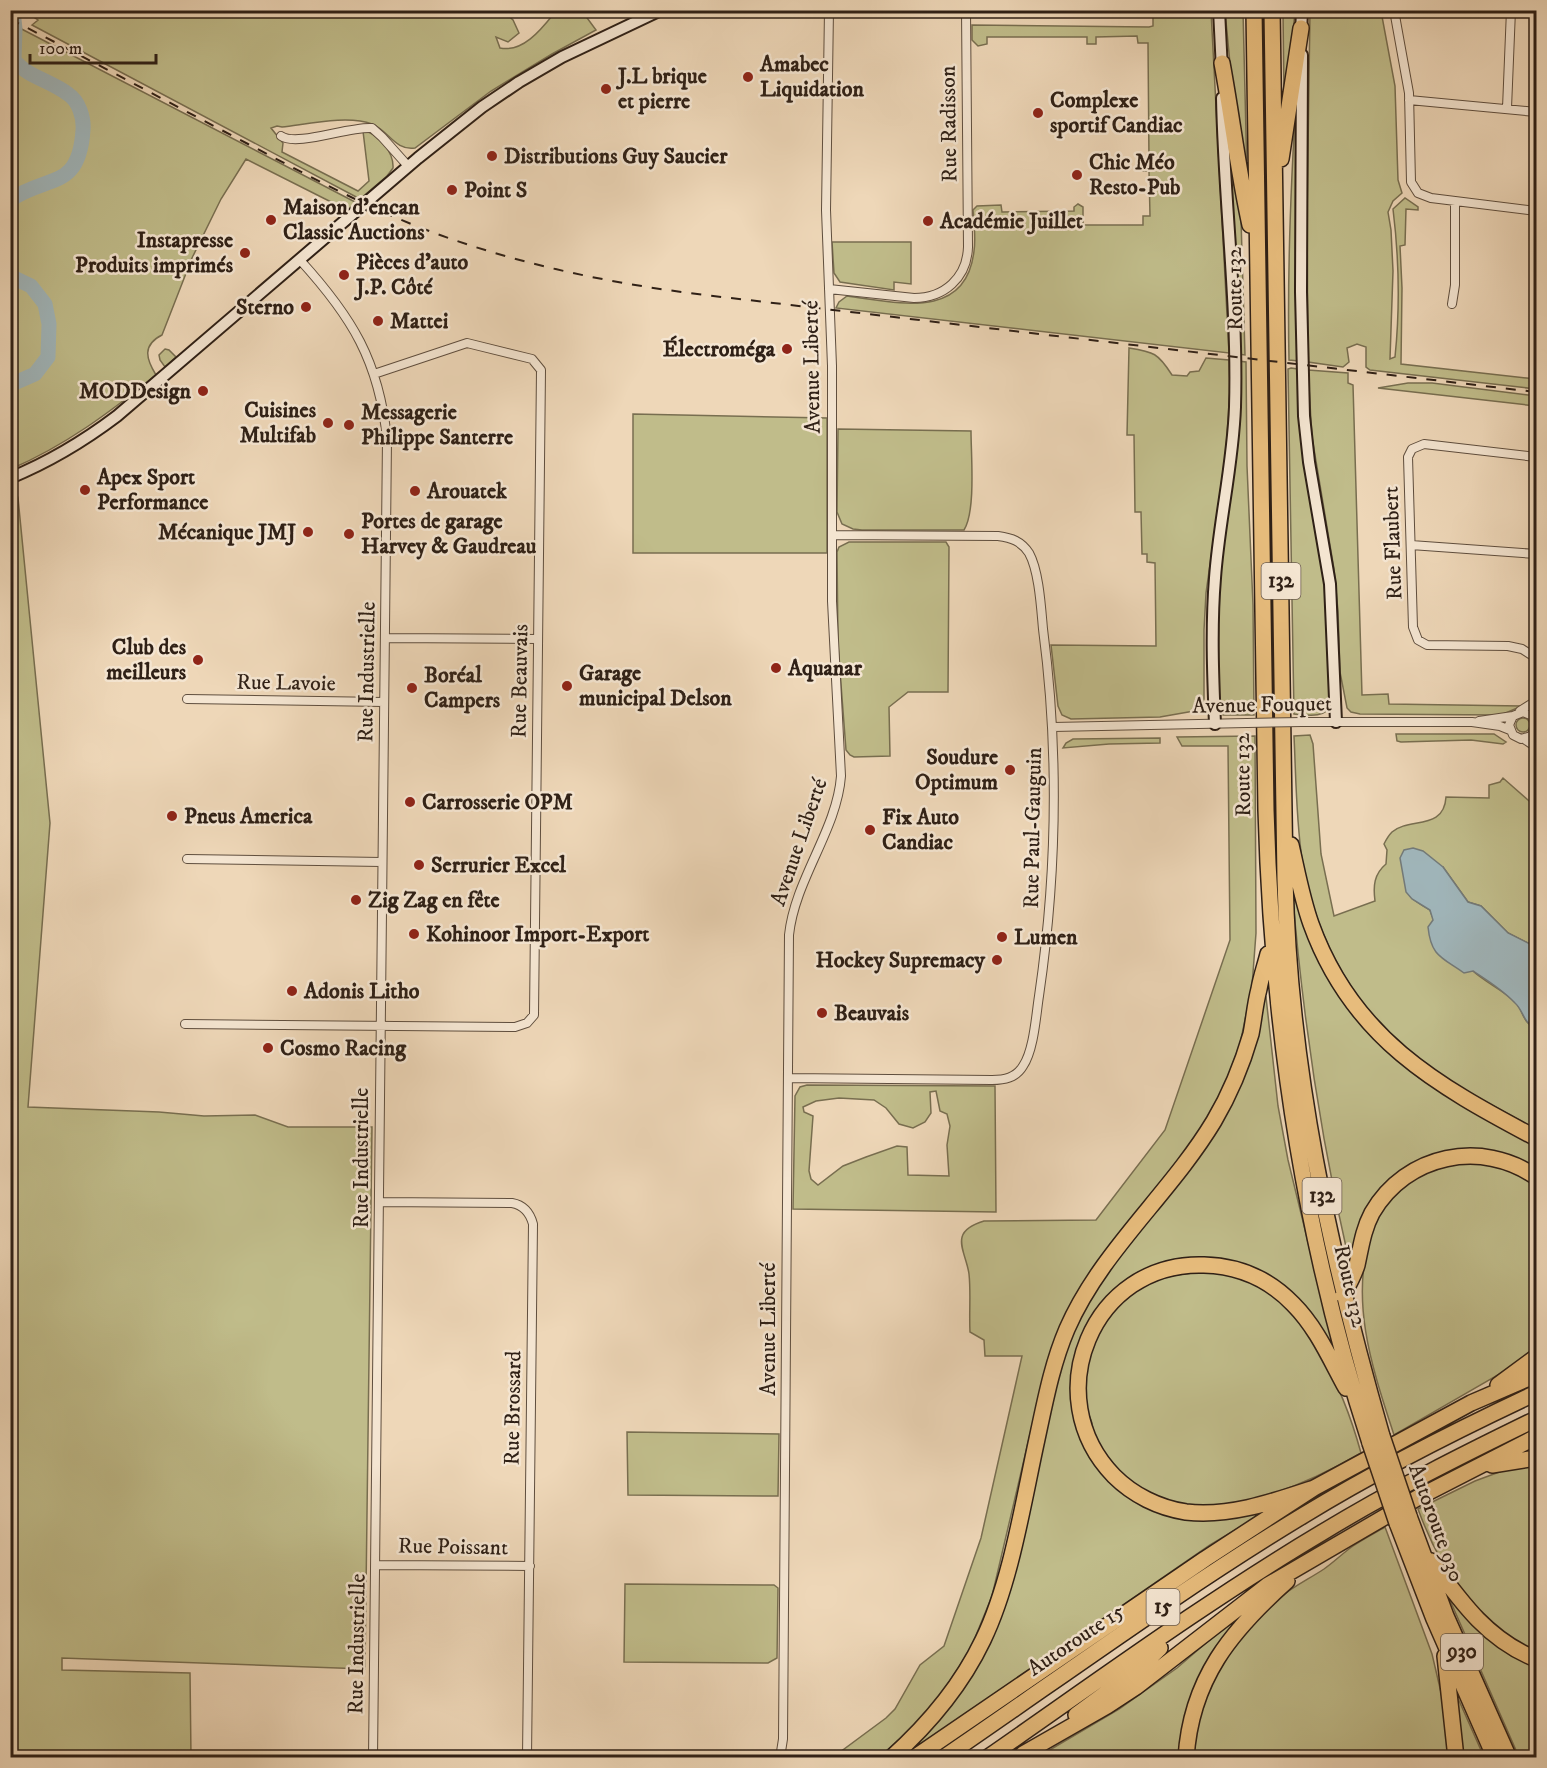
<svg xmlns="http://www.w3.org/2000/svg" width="1547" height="1768" font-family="'IM FELL DW Pica',serif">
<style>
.green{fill:#c0bc8a;stroke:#786e50;stroke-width:1.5;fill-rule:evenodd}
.water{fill:#a0b6bb;stroke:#737a79;stroke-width:1.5}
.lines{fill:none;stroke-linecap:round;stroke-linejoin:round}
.river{stroke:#a0b6bb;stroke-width:15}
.street-casing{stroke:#5f4e3e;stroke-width:10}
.secondary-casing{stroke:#2f2016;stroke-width:14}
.highway-casing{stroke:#2f2016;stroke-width:18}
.street{stroke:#f4e5d1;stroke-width:8}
.secondary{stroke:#f4e5d1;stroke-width:10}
.highway{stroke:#e7bc7c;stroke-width:15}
.rail{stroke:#2f2016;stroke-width:2;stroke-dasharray:10 10;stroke-linecap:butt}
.street-bridge-casing{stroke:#5f4e3e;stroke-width:10;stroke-linecap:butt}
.highway-bridge-casing{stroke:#2f2016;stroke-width:18;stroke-linecap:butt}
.street-bridge{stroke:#f4e5d1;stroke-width:8}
.highway-bridge{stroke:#e7bc7c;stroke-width:15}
.poi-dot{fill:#8f2418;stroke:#f4e5d1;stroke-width:2}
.labels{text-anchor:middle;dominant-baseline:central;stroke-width:5;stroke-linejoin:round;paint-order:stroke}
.shield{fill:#f4e5d1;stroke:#6a5b4e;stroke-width:1.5}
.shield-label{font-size:21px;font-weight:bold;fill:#2f2016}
.poi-label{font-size:22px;font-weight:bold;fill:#2f2016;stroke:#f4e5d1;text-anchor:start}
.street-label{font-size:22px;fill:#2f2016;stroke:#f4e5d1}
</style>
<rect width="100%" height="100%" fill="#eed7b8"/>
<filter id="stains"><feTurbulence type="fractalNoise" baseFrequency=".00333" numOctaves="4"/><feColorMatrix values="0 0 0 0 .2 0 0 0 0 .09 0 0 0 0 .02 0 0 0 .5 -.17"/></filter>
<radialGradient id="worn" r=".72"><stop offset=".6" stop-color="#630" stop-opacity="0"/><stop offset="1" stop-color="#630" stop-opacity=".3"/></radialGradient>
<path class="green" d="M29,11H503L513,20L519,33L508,42L496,37L500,48C524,53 543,27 556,11H582L596,30L552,54L491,91L415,148C395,151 389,131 372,124C348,115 308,124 282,127L277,126L271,128L283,143L282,152L358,191L369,181L363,131C379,133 394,153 393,168L387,176L360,199L32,25L38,20L29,14Z
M1153,11H1211L1229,353L836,308L839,302L847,296C895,302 966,322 974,251C976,238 974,223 973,210L977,206L1001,205L1002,212L1074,211V207L1078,204L1083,207V225H1143V216H1150L1149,171H1143L1142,162L1149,161L1148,43H1138L1137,36L1096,37V44H1087V37H987V44L978,46L972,40V25L1149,27L1153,26Z
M1225,11H1243L1247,174L1231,74Z
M1283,11H1295L1287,98L1284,97Z
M1310,11H1381L1395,86L1398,180L1402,193L1393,201L1388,212L1391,230L1393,271L1390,359L1395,357C1400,309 1399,258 1393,209L1405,198L1418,207V210L1406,209L1405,245L1400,246L1402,288L1401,364L1536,379V389L1370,370L1366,367V347L1357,344L1347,348L1349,362L1343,367L1308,362L1307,220Z
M10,23L357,203L349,211L246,159L221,199L192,258L162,335C142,345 146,359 156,375C109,413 66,445 11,469Z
M1297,85L1299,361L1289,360C1287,268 1291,177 1297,85Z
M1227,136L1241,219L1245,355L1238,354Z
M832,242H911V284L894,282V290L840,282L834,273Z
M1129,348C1154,352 1158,353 1172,375L1187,376L1190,372L1199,371L1206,358L1229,360L1230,390L1226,450L1206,593L1204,630V699L1201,706L1194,711L1160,717L1071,719L1062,715L1058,706L1051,645L1156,646L1155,563L1147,562V554H1142L1141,512H1135L1134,435H1127Z
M165,349L169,350L176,357L165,367L160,360L159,355Z
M1238,361L1246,362L1247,466L1253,605L1254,715H1223L1218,705L1219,573Z
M1291,368L1298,369L1327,594L1330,705C1326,719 1306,715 1294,714L1288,369Z
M1308,370L1348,373V383L1353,385L1362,695L1388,694L1389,704L1522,706L1501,715L1360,714L1351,712L1347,708L1340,672L1338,611L1334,569L1312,437Z
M1408,383H1432L1536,396V406L1378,388Z
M633,414L827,418V553H633Z
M838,429L971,431C971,455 976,511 964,530H862L853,529L842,524L837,512Z
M14,486L18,498L50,823L28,1107L159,1112L204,1116L255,1115L288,1127H372L365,1669L62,1658V1670L190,1673L191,1757H11L10,487Z
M849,542H946L949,547L948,692H908L889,707L890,756L854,757L850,755L846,750L838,645L837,552L839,547Z
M1516 725a7 7 0 1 1 14 0a7 7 0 1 1-14 0Z
M1396,734H1494L1506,742L1503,744L1471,740L1401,742L1397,741Z
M1310,735L1313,744L1321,854L1334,916L1375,901C1373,886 1374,874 1386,864L1387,850L1384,844C1386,840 1389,835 1392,832C1409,817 1444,831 1446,797L1489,798V785L1500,782L1503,778L1536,807V947L1508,933L1481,906L1468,902L1443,867L1405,880C1407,899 1414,900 1430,910C1434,925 1460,958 1472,970C1485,983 1505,990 1517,1004C1524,1013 1523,1024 1536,1027V1129C1496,1107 1455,1087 1419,1059C1355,1012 1315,937 1302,859C1296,819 1296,777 1294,736Z
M1255,736L1256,933L1252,986L1240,1044L1220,1098L1193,1141L1118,1239L1042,1383L992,1596L970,1650L938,1699L903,1738L878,1757L791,1758L792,1754L840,1752L886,1718L895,1709L920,1665L944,1646L981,1538L1022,1356H985L984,1340L970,1332C969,1313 971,1293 969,1274C966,1251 947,1232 984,1221L1096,1220L1165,1130L1230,940L1228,746H1182L1177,737Z
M1160,738V743L1109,744L1063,748L1066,743L1073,739Z
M1292,887H1296L1354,1015L1373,1037L1419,1078L1536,1143V1171L1505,1155L1484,1150H1460L1409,1167L1352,1256H1348C1320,1135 1302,1011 1292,887Z
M1262,997H1266L1278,1106L1288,1160L1334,1349L1260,1271L1150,1269L1079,1344L1072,1379L1074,1413L1079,1431L1088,1451L1098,1468L1112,1484L1151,1509L1261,1511L1262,1514L1210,1545L903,1757L897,1758L971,1672L1068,1341L1092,1293L1199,1151Z
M807,1085L995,1086L996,1212L793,1209L795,1096L800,1087ZM936,1091L940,1111L947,1114L950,1126L947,1145L949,1176L908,1175L907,1147L897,1146L866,1157L843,1166L818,1185L811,1179L809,1171L813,1116L804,1112L803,1107L816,1101L839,1098L874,1100L886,1108L899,1124L913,1128L925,1122L931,1113L930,1092Z
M1476,1162C1500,1166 1516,1171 1536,1186V1349L1517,1364L1394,1435C1373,1370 1349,1302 1371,1234C1379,1210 1392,1192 1415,1179C1421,1175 1428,1170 1435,1167C1447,1163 1463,1163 1476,1162Z
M1209,1271C1221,1274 1234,1274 1245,1279C1307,1305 1344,1391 1361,1453C1313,1481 1232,1518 1176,1504C1144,1496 1114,1474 1098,1445C1095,1439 1093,1430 1092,1423C1089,1414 1083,1402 1084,1393C1085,1350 1107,1303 1147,1284C1167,1274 1188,1274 1209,1271Z
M627,1432L779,1434L778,1496L628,1495Z
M1536,1464V1652C1475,1622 1441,1572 1418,1509L1475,1481L1510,1468Z
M1385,1527L1432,1654L1443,1701L1449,1757L1194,1758C1194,1696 1232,1638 1278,1599C1292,1587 1309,1579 1324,1569C1334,1562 1343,1553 1353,1546C1363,1539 1375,1533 1385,1527Z
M625,1584L774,1585L778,1588L777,1658L768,1663L624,1662Z
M1445,1589L1536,1665V1757H1519Z
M1249,1606L1238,1621L1181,1757L1036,1758L1119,1709L1177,1668Z
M1457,1696L1484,1757H1461Z"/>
<path class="water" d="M1413,848L1423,851L1443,867L1468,902L1481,906L1508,933L1536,947V1027C1523,1024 1524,1011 1515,1003C1503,990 1487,980 1473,971L1464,973C1441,957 1431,956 1428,927L1433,920L1430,910L1412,899L1406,892L1400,858L1404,850Z"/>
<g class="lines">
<path class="river" d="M10,200C48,174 79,191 83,130C84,118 79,101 68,94C51,81 26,76 14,60L15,29L13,10
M10,276L31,286L45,304L49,324L48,357L35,374L10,385"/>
<g class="street-casing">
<path id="street" d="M1394,10L1409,93L1411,182L1418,193L1431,198L1536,211
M1409,100L1536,112
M1507,108L1511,10
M281,136C297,147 349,126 372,128L382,137L408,166
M300,260C352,317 379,361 387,439L373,1758
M829,289L914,298C944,298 967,278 968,247L966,10
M1452,304L1455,285V202
M1536,457L1424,444L1412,449L1408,457L1413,627L1418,640L1427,645L1508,646L1522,649L1536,658
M1411,545L1536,554
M386,638L538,639
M187,699L384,702
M1520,711L1536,701
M1479,721L1513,716
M1302,722H1472L1500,726L1510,730
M1053,727L1247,723
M1536,727L1531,736L1521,739L1513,735L1509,725L1513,716L1523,712L1533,716L1536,724
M1524,739L1536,747
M187,859L382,862
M185,1024L515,1027L527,1023L534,1015L541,370L532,359L467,343L374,374
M788,1078L992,1080C1004,1080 1016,1078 1023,1066C1034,1050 1036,1015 1039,996C1057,873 1059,751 1043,629C1041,607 1039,571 1029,553C1021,541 1012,538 998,536L832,535
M379,1202L512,1203C523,1205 530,1213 533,1224L527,1758
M376,1565L530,1566
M780,1758L783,1739L789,935C795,879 837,830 841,776L832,601V366L826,210L829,10"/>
</g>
<g class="secondary-casing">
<path id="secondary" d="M1219,10L1222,70
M1301,34L1302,10
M1302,55L1301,292L1304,416L1309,462L1330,584L1336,722
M10,478C49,462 84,441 117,416L418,158L482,107L519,82L562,57L661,10
M1215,724C1213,676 1211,627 1215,578C1219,521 1233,465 1235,407C1238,304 1224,201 1222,98"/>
</g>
<g class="highway-casing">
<path id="highway" d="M1254,10L1266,810C1272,1025 1303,1238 1370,1443
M1272,10L1285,879C1289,1068 1330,1255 1382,1436
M1222,63C1232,117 1238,171 1250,225
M1281,159L1301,28
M1291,845C1297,871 1302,899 1311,924C1352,1038 1436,1085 1536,1138
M1343,1295C1348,1286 1354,1275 1357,1265C1361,1247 1363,1230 1372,1213C1406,1154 1482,1139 1536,1177
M1498,1385L1536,1357
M1492,1465L1536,1458
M1314,1488C1272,1502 1230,1517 1186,1512C1159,1508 1133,1495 1114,1476C1037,1397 1092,1261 1204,1265C1239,1266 1269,1279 1293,1304C1317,1328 1330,1359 1346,1388
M1409,1516L1446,1616L1509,1758
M1397,1523L1434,1619L1495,1758
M1431,1561C1461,1602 1488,1640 1536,1659
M1445,1656L1456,1758
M1076,1715L1136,1671L1160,1648
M1023,1754L1107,1706L1136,1687L1268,1585L1419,1497L1536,1437
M891,1758C929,1724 961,1686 983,1640C1011,1582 1023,1503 1037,1439C1045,1402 1052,1364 1067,1329C1101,1251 1170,1194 1214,1121C1230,1094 1242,1065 1251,1034C1254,1019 1255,1004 1259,989C1261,977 1265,966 1268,954
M914,1758L1205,1559L1314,1488L1471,1403L1536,1375
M943,1758C1063,1676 1180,1590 1304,1515C1379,1469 1457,1430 1536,1393
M987,1758C1098,1681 1207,1601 1323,1532C1392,1490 1464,1454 1536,1419
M1186,1758C1191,1679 1231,1631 1287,1581"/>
</g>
<use href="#street" class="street"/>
<use href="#secondary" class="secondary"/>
<use href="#highway" class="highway"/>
<path class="rail" d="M10,19C90,60 168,102 248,144C311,177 373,211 440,235C526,266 614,284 705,295L1536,392"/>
<g class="street-bridge-casing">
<path id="street-bridge" d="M1247,723L1302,722"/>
</g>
<g class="highway-bridge-casing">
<path id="highway-bridge" d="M1382,1436L1409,1516
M1370,1443L1397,1523"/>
</g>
<use href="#street-bridge" class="street-bridge"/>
<use href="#highway-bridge" class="highway-bridge"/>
</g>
<g class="poi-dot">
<circle cx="748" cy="77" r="6"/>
<circle cx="606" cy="89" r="6"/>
<circle cx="1038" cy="113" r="6"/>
<circle cx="492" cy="156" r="6"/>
<circle cx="1077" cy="175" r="6"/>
<circle cx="452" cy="190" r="6"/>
<circle cx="271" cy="220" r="6"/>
<circle cx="928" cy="221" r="6"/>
<circle cx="245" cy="253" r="6"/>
<circle cx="344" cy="275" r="6"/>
<circle cx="306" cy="307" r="6"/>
<circle cx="378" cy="321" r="6"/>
<circle cx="787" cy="349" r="6"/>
<circle cx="203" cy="391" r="6"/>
<circle cx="328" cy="423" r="6"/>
<circle cx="349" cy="425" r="6"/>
<circle cx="85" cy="490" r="6"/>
<circle cx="415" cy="491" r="6"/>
<circle cx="308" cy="532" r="6"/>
<circle cx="349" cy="534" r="6"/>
<circle cx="198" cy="660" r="6"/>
<circle cx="776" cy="668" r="6"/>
<circle cx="567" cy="686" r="6"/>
<circle cx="412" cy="688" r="6"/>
<circle cx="1010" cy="770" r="6"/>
<circle cx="410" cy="802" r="6"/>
<circle cx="172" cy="816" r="6"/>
<circle cx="870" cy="830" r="6"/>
<circle cx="419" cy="865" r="6"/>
<circle cx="356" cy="900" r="6"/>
<circle cx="414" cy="934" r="6"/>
<circle cx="1002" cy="937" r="6"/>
<circle cx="997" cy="960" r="6"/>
<circle cx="292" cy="991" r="6"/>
<circle cx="822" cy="1013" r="6"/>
<circle cx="268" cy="1048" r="6"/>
</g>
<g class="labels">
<g class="shield">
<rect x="1261.5" y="563" width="39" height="36" rx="4.5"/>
<rect x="1302.5" y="1178" width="39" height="36" rx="4.5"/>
<rect x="1146.5" y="1589" width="33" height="36" rx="4.5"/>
<rect x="1441" y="1634" width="42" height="36" rx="4.5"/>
</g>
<g class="shield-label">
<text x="1281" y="581">132</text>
<text x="1322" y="1196">132</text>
<text x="1163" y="1607">15</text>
<text x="1462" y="1652">930</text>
</g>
<g class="poi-label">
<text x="760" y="64">Amabec<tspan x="760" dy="25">Liquidation</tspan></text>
<text x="618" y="76">J.L brique<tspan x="618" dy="25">et pierre</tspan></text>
<text x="1050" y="100">Complexe<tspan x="1050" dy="25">sportif Candiac</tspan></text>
<text x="504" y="156">Distributions Guy Saucier</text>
<text x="1089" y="162">Chic Méo<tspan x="1089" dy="25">Resto-Pub</tspan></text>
<text x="464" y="190">Point S</text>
<text x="283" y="207">Maison d'encan<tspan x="283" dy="25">Classic Auctions</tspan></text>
<text x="940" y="221">Académie Juillet</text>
<text x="233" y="240" text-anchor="end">Instapresse<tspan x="233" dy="25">Produits imprimés</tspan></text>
<text x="356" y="262">Pièces d'auto<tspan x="356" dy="25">J.P. Côté</tspan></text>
<text x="294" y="307" text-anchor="end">Sterno</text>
<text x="390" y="321">Mattei</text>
<text x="775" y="349" text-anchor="end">Électroméga</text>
<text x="191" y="391" text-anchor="end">MODDesign</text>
<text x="316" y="410" text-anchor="end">Cuisines<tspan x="316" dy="25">Multifab</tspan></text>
<text x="361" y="412">Messagerie<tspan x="361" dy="25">Philippe Santerre</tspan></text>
<text x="97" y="477">Apex Sport<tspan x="97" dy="25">Performance</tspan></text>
<text x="427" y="491">Arouatek</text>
<text x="361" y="521">Portes de garage<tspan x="361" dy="25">Harvey &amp; Gaudreau</tspan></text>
<text x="296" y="532" text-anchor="end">Mécanique JMJ</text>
<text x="186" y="647" text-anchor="end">Club des<tspan x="186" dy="25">meilleurs</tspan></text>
<text x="788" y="668">Aquanar</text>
<text x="579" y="673">Garage<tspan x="579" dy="25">municipal Delson</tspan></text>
<text x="424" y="675">Boréal<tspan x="424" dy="25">Campers</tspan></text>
<text x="998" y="757" text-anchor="end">Soudure<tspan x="998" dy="25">Optimum</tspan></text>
<text x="422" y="802">Carrosserie OPM</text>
<text x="184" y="816">Pneus America</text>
<text x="882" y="817">Fix Auto<tspan x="882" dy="25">Candiac</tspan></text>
<text x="431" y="865">Serrurier Excel</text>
<text x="368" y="900">Zig Zag en fête</text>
<text x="426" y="934">Kohinoor Import-Export</text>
<text x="1014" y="937">Lumen</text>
<text x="985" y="960" text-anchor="end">Hockey Supremacy</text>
<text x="304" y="991">Adonis Litho</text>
<text x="834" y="1013">Beauvais</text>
<text x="280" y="1048">Cosmo Racing</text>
</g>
<g class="street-label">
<text transform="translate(949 124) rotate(-91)">Rue Radisson</text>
<text transform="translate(1235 289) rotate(-91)">Route 132</text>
<text transform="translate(812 367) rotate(-91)">Avenue Liberté</text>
<text transform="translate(1393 543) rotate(-92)">Rue Flaubert</text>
<text transform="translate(367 672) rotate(-89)">Rue Industrielle</text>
<text transform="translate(520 681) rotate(-89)">Rue Beauvais</text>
<text transform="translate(286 683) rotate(1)">Rue Lavoie</text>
<text transform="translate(1262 705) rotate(-1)">Avenue Fouquet</text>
<text transform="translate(1243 775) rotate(-91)">Route 132</text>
<text transform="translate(1033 828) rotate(-89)">Rue Paul-Gauguin</text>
<text transform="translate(799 842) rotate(-71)">Avenue Liberté</text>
<text transform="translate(361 1158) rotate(-90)">Rue Industrielle</text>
<text transform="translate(1350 1286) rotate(77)">Route 132</text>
<text transform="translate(768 1329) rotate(-90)">Avenue Liberté</text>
<text transform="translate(513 1408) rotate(-89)">Rue Brossard</text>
<text transform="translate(1436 1523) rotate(70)">Autoroute 930</text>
<text transform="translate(453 1547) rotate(1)">Rue Poissant</text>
<text transform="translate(1076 1640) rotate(-34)">Autoroute 15</text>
<text transform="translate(357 1644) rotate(-89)">Rue Industrielle</text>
</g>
</g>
<rect width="1547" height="1768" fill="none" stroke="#eed7b8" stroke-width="36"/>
<rect x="12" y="12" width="1523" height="1744" fill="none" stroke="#2f2016" stroke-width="3"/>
<rect x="18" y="18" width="1511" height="1732" fill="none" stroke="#2f2016" stroke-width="1.5"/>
<path d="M30 54v9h126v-9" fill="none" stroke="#2f2016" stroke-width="3"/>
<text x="39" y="54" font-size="18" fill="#2f2016" stroke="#f4e5d1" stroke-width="4.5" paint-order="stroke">100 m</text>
<rect width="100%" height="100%" filter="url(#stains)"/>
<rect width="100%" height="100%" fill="url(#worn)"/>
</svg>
